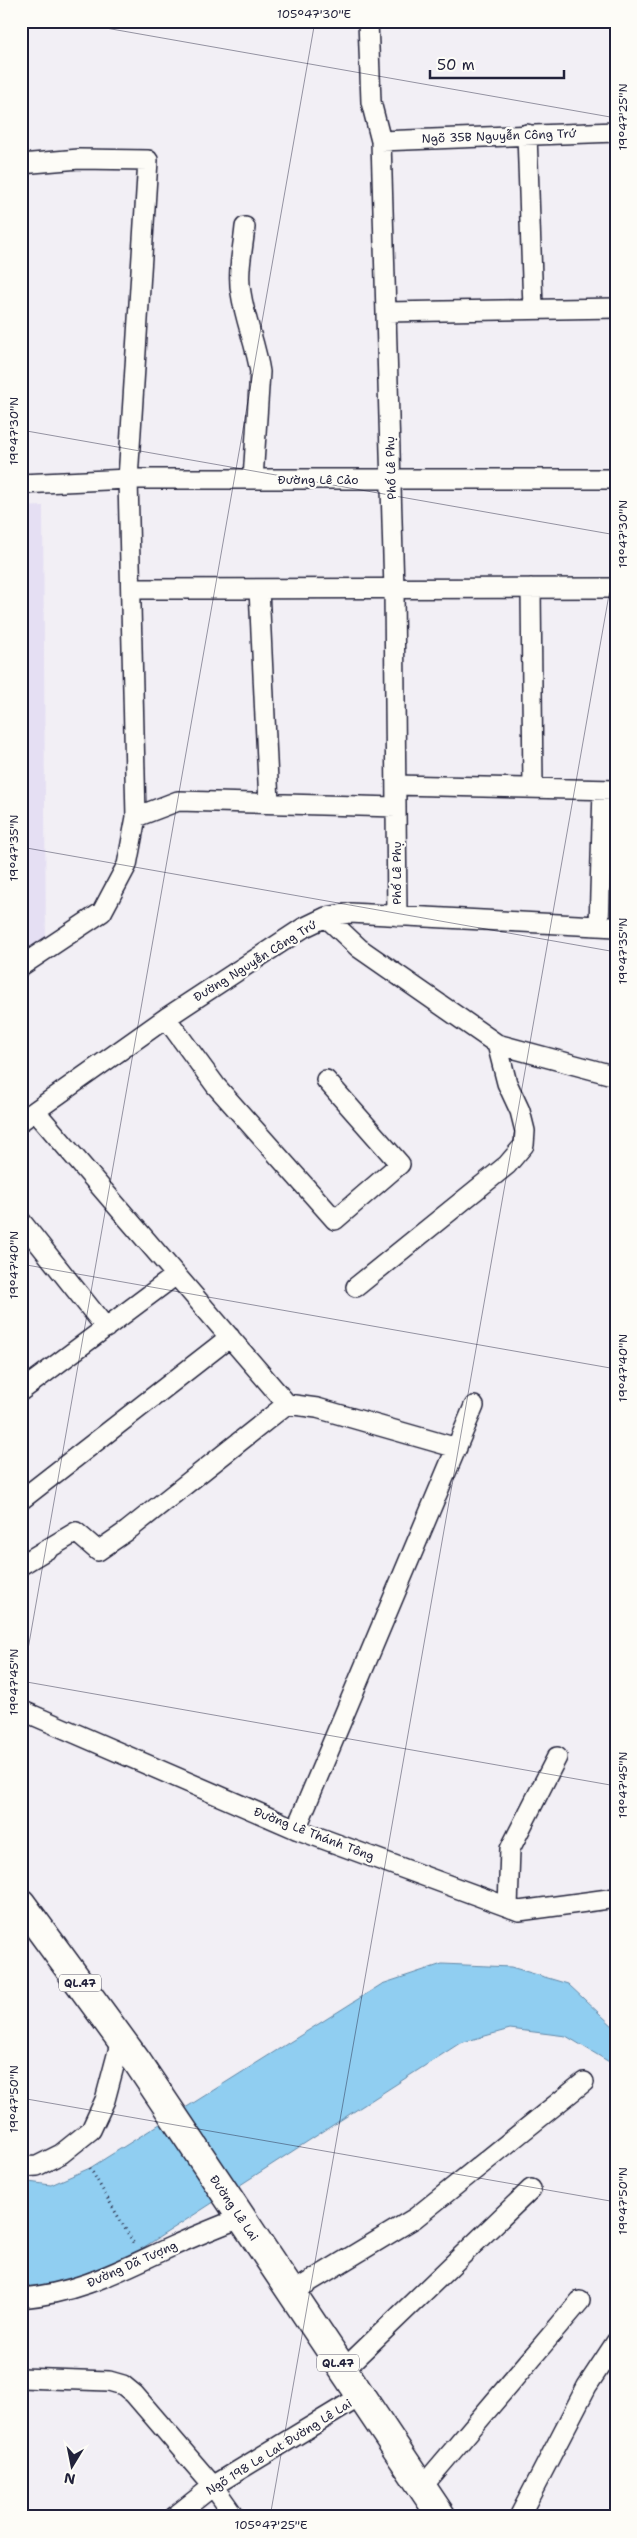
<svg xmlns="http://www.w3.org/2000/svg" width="637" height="2538" font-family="'Shantell Sans',sans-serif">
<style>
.built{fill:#e5dff3}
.water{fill:#90cef1;stroke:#6489a8}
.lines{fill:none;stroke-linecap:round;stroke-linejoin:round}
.minor-casing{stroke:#22223b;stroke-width:22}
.highway-casing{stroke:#22223b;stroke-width:31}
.path{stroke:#22223b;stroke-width:3;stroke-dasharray:1 4;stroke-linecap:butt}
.minor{stroke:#fdfcf7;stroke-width:19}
.highway{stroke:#fdfcf7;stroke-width:28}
.ticks{fill:none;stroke:#22223b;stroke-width:1;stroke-opacity:0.45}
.labels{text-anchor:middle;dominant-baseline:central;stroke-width:4.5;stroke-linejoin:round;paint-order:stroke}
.shield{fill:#fdfcf7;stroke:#646373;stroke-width:1}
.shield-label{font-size:11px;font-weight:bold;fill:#22223b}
.street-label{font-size:12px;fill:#22223b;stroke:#fdfcf7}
.neatline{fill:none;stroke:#22223b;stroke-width:2}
.ticks-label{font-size:12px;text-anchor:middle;fill:#22223b}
</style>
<rect width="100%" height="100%" fill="#f2eff5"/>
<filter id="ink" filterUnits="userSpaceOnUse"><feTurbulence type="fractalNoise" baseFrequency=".02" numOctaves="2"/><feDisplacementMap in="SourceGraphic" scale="10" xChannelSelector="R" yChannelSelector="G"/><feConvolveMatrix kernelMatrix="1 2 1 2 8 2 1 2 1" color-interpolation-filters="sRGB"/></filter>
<g filter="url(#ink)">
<path class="built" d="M43,506L46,950L21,951V507Z"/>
<path class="water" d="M442,1964L511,1967L568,1984L616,2029V2066L566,2036L510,2029L460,2043L138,2251L77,2281L30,2288L21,2286V2181L51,2185L90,2168L382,1984Z"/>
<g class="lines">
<g class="minor-casing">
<path id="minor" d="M368,21L371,102L381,141L394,590L397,916
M527,134L533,308
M381,141L616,132
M21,164L79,159L148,160L128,479L136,817
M245,227C243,249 237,272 241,293C245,320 256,345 260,372L253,479
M386,312L616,308
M21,484L128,479H616
M531,588L533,788
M131,589L616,588
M259,589L269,803
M396,785L616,790
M326,917L359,948L497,1044L616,1076
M599,926L603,790
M21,966L102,912L127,865L136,817L178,801L396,807
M166,1018L216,1086L335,1220L400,1164L326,1080
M36,1112L287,1404L317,1408L457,1448
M21,1121L166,1018L303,928L326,917L350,913L616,927
M21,1221L106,1328
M356,1287L507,1165L524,1145L525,1131L520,1111L507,1083L497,1044
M21,1391L176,1275
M21,1500L230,1337
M21,1565L76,1532L98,1551L127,1531L287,1404
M21,1710L296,1829L519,1911L616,1898
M296,1829L474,1406
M508,1907L510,1849L557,1757
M21,2167L37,2166L61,2154L91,2130L105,2100L121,2040
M291,2293L415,2218L584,2082
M21,2298C80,2293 120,2270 173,2246C195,2236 218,2227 240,2218
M343,2370L531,2189
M21,2378L109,2381L123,2385L134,2394L213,2486L235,2517
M422,2487L580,2301
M174,2517L213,2486L361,2396
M519,2517L587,2386L616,2342"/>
</g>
<g class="highway-casing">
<path id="highway" d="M21,1903L138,2063L442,2517"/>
</g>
<path class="path" d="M90,2168L134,2244"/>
<use href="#minor" class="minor"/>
<use href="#highway" class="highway"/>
</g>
</g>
<path class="ticks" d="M66,21L616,118M21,430L616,535M21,847L616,952M21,1264L616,1369M21,1681L616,1786M21,1689L315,21M21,2098L616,2202M21,2515L34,2517M270,2517L616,555"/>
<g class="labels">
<g class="shield">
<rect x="59" y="1974.5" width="42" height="17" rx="4"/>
<rect x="317" y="2354.5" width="42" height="17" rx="4"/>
</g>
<g class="shield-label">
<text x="80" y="1983">QL.47</text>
<text x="338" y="2363">QL.47</text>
</g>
<g class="street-label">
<text transform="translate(499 136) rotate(-2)">Ngõ 35B Nguyễn Công Trứ</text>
<text transform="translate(391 468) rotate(-92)">Phố Lê Phụ</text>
<text x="318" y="480">Đường Lê Cảo</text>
<text transform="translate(397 873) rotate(-90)">Phố Lê Phụ</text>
<text transform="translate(255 961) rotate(-32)">Đường Nguyễn Công Trứ</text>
<text transform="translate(314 1834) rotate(21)">Đường Lê Thánh Tông</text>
<text transform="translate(234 2208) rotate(56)">Đường Lê Lai</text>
<text transform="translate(132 2264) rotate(-24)">Đường Dã Tượng</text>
<text transform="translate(279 2447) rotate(-32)">Ngõ 198 Le Lat Đường Lê Lai</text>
</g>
</g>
<rect width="637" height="2538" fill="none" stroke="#fdfcf7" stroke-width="55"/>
<g transform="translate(72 2466) rotate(190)" stroke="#fdfcf7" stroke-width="4" paint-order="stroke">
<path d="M0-4L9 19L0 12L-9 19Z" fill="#22223b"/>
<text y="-8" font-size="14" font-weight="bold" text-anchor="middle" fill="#22223b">N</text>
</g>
<path d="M430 70v8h134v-8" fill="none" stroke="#22223b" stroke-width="2.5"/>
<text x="437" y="70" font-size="15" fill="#22223b" stroke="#fdfcf7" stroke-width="4" paint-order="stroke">50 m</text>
<rect x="28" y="28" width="582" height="2482" class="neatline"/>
<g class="ticks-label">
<text x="314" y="18">105°47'30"E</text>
<text transform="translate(623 117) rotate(-90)" y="4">19°47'25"N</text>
<text transform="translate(14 431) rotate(-90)" y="4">19°47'30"N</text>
<text transform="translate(623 534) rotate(-90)" y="4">19°47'30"N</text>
<text transform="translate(14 848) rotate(-90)" y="4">19°47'35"N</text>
<text transform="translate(623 951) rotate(-90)" y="4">19°47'35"N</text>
<text transform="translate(14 1265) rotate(-90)" y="4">19°47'40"N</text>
<text transform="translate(623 1368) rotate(-90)" y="4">19°47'40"N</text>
<text transform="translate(14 1682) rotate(-90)" y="4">19°47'45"N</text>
<text transform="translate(623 1785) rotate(-90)" y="4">19°47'45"N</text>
<text transform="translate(14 2099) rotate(-90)" y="4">19°47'50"N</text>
<text transform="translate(623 2201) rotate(-90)" y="4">19°47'50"N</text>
<text x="271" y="2529">105°47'25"E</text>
</g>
</svg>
